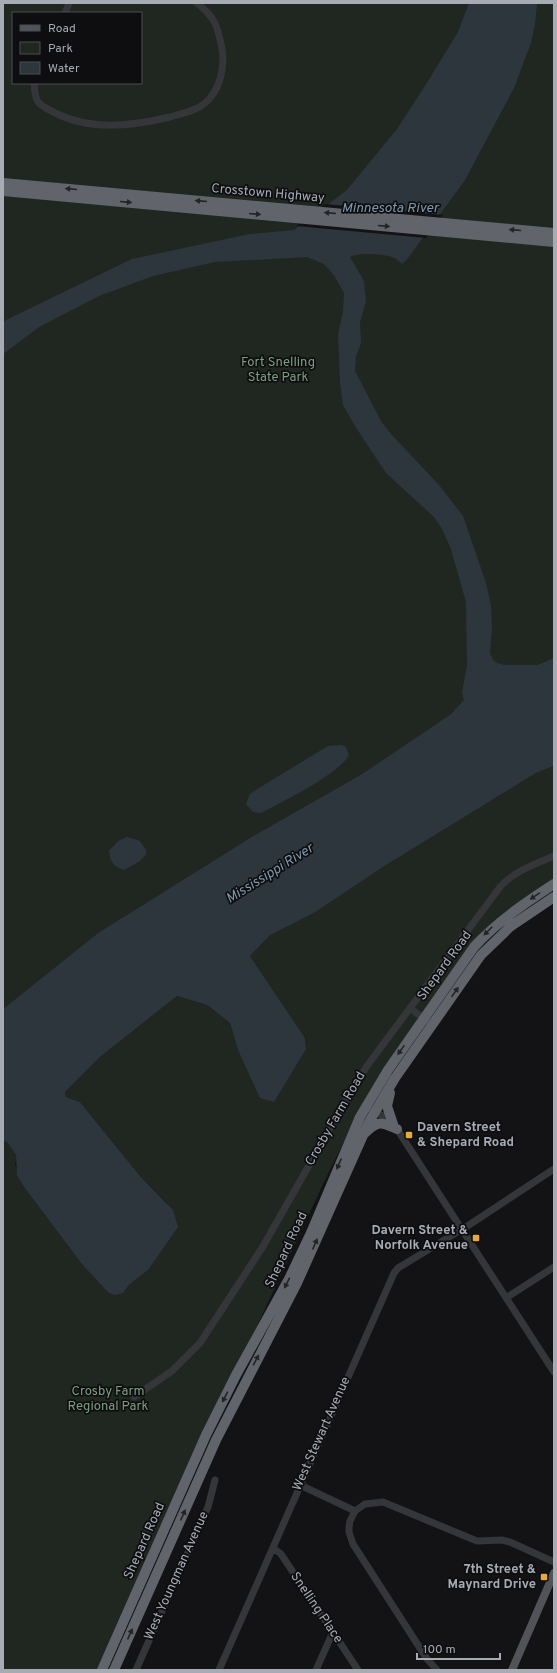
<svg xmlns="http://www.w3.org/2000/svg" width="557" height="1673" font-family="Overpass,sans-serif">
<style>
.green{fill:#202721;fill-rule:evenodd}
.water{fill:#2e363d}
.pier{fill:#131315}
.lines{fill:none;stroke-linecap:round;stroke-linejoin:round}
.minor{stroke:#35363a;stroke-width:7}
.major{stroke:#515358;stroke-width:8}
.highway{stroke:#61646a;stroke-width:10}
.oneway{fill:#232426}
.poi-dot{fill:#e3aa3d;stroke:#0e0e10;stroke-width:1.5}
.labels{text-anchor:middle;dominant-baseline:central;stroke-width:3.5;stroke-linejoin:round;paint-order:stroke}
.street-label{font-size:13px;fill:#a6abb4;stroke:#0e0e10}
.park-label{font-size:13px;fill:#7e9e80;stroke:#0e0e10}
.poi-label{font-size:13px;font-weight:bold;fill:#a6abb4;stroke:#0e0e10;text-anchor:end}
.water-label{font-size:14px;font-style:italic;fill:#7f98ad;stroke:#0e0e10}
</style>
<rect width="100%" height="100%" fill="#131315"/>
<path class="green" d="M3,3H554V658L537,665L451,714L362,774L253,836L98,933L3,1009ZM13,13H141V83H13Z
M554,766V880L492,923L374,1084L364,1101L324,1182L97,1670H3V1141L7,1142L16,1155L17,1158L15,1164L24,1187L81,1263L123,1293L129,1285L148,1270L167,1203L140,1176L80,1102L66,1097L65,1092L100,1057L177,996L207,1005L230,1023L238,1050L306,1049L305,1038L250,956L269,935L314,913L383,867L536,773Z"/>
<path class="water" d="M469,3H537L535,24L531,43L514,88L465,180L408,258L402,264C400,262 397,259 395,258C385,254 360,252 350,257L364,281L366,301L360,322L361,343L356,356L355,371L381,421L391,434L439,485L463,516L486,583L491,606L492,628L490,653L493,660L497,663L504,665H537L554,658V766L536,773L383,867L314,913L270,935L250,956L305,1038L306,1049L274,1102L260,1098L238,1050L230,1023L207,1005L177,996L100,1057L65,1092L66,1097L80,1102L140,1176L173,1210L178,1227L148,1270L129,1285L123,1293L114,1295L108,1292L81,1263L24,1187L17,1175L16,1155L7,1142L3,1141V1009L98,933L253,836L362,774L451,714L464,700L462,693L467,665L466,602L451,549L442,529L434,517L386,473L355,426L343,405L340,382L338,334L343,312L344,293L334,275L324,264L307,257L215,262L153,276L99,296L39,327L3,354V323L6,320L132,259L250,234L294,230L347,190L397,129L425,86L458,32Z
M342,745L346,747L349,755C339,774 282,802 261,813L253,812L246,804L250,794L259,788L328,746Z
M127,837L140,841L146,850V854L140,861L124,870C114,867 110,862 109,851L118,841Z"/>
<path class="pier" d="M325,204L443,215L426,238L296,226Z"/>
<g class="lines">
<path class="minor" d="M65,13L69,3
M34,83C35,89 34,98 39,103C43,107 50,110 55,113C91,131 132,126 170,117C182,113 194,112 204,104C220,91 225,68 222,49C218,27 215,17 197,3
M410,1008L427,1021
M365,1106L385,1117L397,1129L554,1372
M506,1298L554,1267
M134,1397L172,1371L200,1343L262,1248L348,1097L367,1066L500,887C514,871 535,864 554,856
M300,1485L355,1511
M273,1548L281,1554L358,1670
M136,1670L208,1507L215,1480
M219,1670L394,1273L398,1268L469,1225L554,1169
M316,1670L333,1632
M437,1670L427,1659L353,1544L349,1532V1527L350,1521L355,1511L365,1504L383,1502L477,1541L502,1540L510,1542L554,1562"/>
<path class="major" d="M512,1670L554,1573"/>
<path class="highway" d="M3,183L554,233
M3,191L554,242
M390,1093L387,1106L393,1124
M365,1133C378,1120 381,1122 397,1129
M102,1670L206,1435L236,1375L289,1279L311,1233L360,1117L388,1070L474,947C498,921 525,903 554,884
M114,1670L216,1440L297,1283L369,1122L395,1078L481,955L511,926L554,897"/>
</g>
<defs><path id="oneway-solid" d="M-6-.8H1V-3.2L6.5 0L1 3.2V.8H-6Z"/></defs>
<g class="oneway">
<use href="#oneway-solid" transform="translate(71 189) rotate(-175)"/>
<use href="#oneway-solid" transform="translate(201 201) rotate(-175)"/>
<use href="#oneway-solid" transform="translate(126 202) rotate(5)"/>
<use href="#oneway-solid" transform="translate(330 213) rotate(-175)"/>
<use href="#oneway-solid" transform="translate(255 214) rotate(5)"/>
<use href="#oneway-solid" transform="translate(384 226) rotate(5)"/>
<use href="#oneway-solid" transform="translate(515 230) rotate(-175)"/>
<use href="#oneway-solid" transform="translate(535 896) rotate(146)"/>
<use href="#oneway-solid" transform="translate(488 931) rotate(135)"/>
<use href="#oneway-solid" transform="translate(455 992) rotate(-55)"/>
<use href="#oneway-solid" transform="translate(401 1050) rotate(125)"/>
<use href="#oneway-solid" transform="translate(339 1164) rotate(113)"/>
<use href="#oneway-solid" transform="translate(315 1244) rotate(-67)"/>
<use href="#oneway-solid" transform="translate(287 1283) rotate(117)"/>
<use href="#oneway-solid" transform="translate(256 1360) rotate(-62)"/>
<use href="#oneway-solid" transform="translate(225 1397) rotate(117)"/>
<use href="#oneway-solid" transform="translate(183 1515) rotate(-66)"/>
<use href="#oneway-solid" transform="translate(130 1634) rotate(-66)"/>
</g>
<g class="poi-dot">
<rect x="405" y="1131" width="8" height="8" rx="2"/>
<rect x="472" y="1234" width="8" height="8" rx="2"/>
<rect x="540" y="1573" width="8" height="8" rx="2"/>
</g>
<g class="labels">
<g class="street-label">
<text transform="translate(268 194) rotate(5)">Crosstown Highway</text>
<text transform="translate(445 966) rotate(-54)">Shepard Road</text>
<text transform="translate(336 1119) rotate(-60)">Crosby Farm Road</text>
<text transform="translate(287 1250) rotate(-65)">Shepard Road</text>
<text transform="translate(322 1434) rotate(-66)">West Stewart Avenue</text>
<text transform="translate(145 1541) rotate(-66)">Shepard Road</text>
<text transform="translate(177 1576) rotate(-66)">West Youngman Avenue</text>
<text transform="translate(316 1608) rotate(56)">Snelling Place</text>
</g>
<g class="park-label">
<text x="278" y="363">Fort Snelling<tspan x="278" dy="15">State Park</tspan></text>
<text x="108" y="1392">Crosby Farm<tspan x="108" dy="15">Regional Park</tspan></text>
</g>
<g class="poi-label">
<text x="417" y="1128" text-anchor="start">Davern Street<tspan x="417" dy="15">&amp; Shepard Road</tspan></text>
<text x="468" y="1231">Davern Street &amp;<tspan x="468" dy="15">Norfolk Avenue</tspan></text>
<text x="536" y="1570">7th Street &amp;<tspan x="536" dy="15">Maynard Drive</tspan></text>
</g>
<g class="water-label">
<text x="390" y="208">Minnesota River</text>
<text transform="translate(270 874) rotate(-32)">Mississippi River</text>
</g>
</g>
<rect width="557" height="1673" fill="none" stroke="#a6abb4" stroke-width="8"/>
<rect x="12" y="12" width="130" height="72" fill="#0e0e10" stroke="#4b4d52"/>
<rect x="20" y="25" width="20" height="6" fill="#515358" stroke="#4b4d52"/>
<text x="48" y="32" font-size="12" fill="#a6abb4">Road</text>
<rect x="20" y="42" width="20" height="12" fill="#202721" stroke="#4b4d52"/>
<text x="48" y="52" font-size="12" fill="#a6abb4">Park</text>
<rect x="20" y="62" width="20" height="12" fill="#2e363d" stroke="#4b4d52"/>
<text x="48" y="72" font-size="12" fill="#a6abb4">Water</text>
<path d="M417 1653v6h83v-6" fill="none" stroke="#a6abb4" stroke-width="2"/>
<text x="423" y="1653" font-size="12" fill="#a6abb4" stroke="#0e0e10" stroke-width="3" paint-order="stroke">100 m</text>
</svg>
